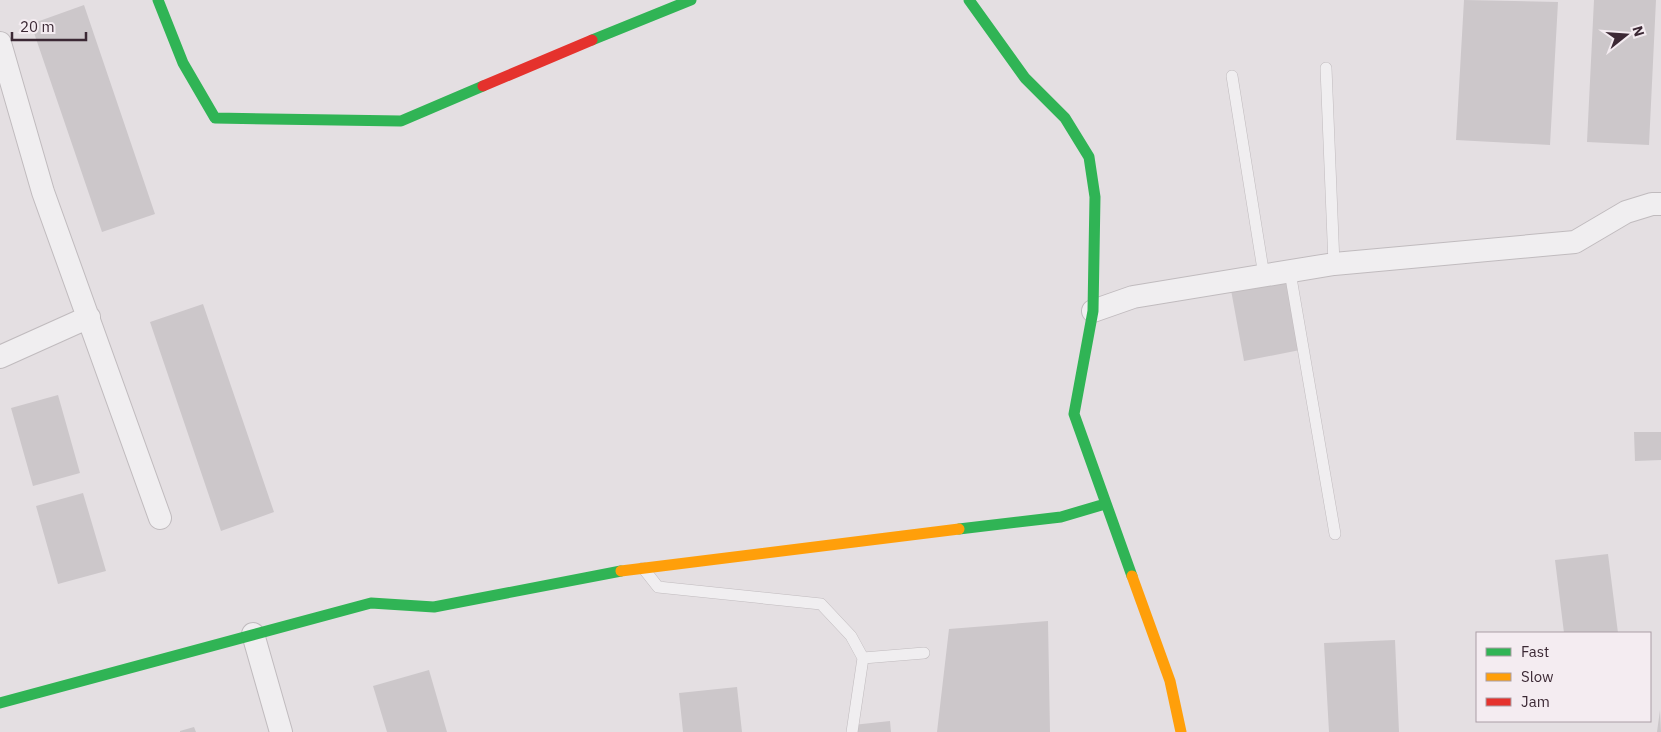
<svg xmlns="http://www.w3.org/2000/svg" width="1661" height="732" font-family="'IBM Plex Sans',sans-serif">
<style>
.building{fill:#ccc7ca}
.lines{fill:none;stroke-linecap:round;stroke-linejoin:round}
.lane-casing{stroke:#c0bbbe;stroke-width:12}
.street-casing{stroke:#c0bbbe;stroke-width:24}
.lane{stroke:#f0eef0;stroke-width:11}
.street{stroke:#f0eef0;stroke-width:22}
.fast{stroke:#30b455;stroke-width:11}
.slow{stroke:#ff9f0a;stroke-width:11}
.jam{stroke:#e5322d;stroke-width:11}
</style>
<rect width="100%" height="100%" fill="#e4dfe2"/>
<path class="building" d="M1464,0L1558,2L1550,145L1456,140Z
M1594,0H1656L1649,145L1587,142Z
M84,5L155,214L102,232L31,24Z
M1286,280L1300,350L1244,361L1231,290Z
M203,304L274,512L221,531L150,322Z
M58,395L80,473L33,486L11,408Z
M1634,432H1661V460L1635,461Z
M83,493L106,571L58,584L36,506Z
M1608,554L1618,633H1564L1555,560Z
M1048,621L1050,732H937L949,629Z
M1395,640L1399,732H1329L1324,643Z
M429,670L447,732H387L373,686Z
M737,687L742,732H683L679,693Z
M1660,710L1661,732H1657Z
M890,721L891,732H854L853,725Z
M194,727L196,732H180V731Z"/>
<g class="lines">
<g class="lane-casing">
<path id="lane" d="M1326,68L1334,264
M1232,76L1264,276
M1290,272L1335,534
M643,568L658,587L821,604L851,636L863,658L852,732
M863,658L924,653"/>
</g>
<g class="street-casing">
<path id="street" d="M0,43L43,192L160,518
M1093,311L1133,297L1334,264L1575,242L1626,212L1652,204H1661
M0,357L89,317
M253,634L281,732"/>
</g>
<use href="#lane" class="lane"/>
<use href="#street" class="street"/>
<path class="fast" d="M158,0L183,63L215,118L401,121L483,86
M969,0L1025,78L1065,118L1089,157L1095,197L1093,311L1074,414L1132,576
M592,40L691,0
M959,529L1061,517L1105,504
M0,703L371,603L434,607L621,571"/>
<path class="slow" d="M621,571L959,529
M1132,576L1170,681L1181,732"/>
<path class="jam" d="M483,86L592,40"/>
</g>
<rect x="1476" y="632" width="175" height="90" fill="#f4ecf1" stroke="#aa9ea5"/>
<rect x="1486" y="648" width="25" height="8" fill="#30b455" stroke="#aa9ea5"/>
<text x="1521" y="657" font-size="15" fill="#3b2834">Fast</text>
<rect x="1486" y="673" width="25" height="8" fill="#ff9f0a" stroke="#aa9ea5"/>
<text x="1521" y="682" font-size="15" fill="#3b2834">Slow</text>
<rect x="1486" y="698" width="25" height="8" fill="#e5322d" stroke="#aa9ea5"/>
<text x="1521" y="707" font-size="15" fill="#3b2834">Jam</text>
<g transform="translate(1626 35) rotate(73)" stroke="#f4ecf1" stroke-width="4" paint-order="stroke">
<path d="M0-4L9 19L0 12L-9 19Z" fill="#3b2834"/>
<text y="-8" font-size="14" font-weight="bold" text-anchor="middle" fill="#3b2834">N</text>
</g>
<path d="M12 32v8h74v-8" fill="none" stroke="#3b2834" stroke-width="2.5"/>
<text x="20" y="32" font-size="15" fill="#3b2834" stroke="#f4ecf1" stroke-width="4" paint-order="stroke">20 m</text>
</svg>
